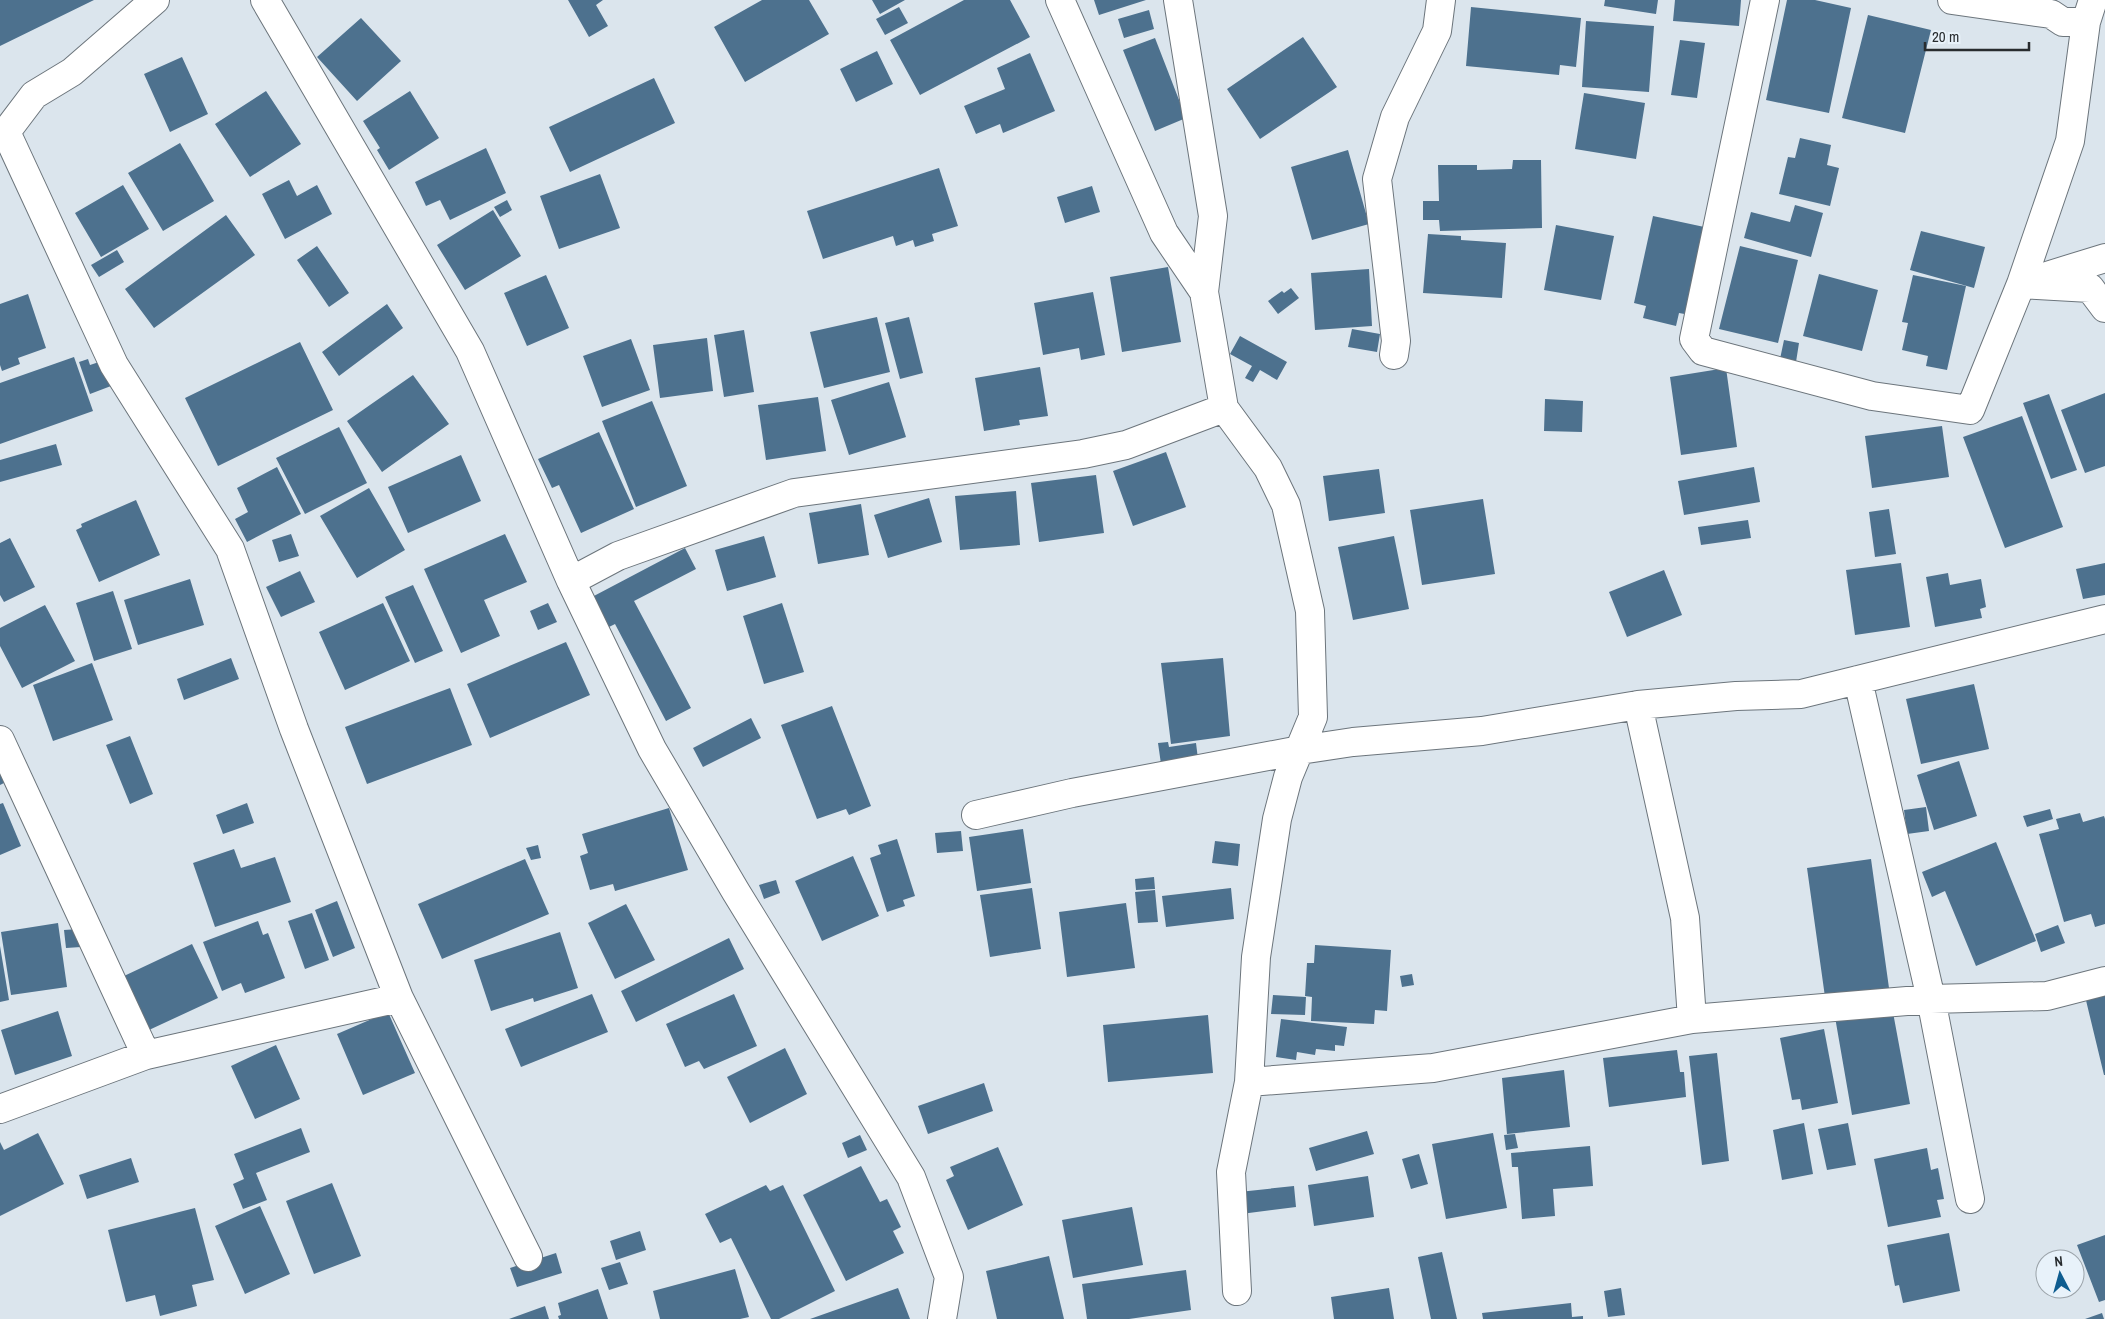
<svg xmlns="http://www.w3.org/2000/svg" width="2105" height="1319" font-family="'Archivo Narrow',sans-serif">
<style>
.building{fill:#4d718e}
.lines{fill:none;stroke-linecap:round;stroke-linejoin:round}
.street-casing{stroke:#6c757c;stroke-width:30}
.street{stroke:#fff;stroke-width:28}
</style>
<rect width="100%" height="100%" fill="#dbe5ed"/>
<path class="building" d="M0,0H94L0,46Z
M568,0H603L596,5L608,26L589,37Z
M762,0H809L829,34L745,82L714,27Z
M872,0H905L880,14Z
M964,0H1010L1030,37L920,95L890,40Z
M1094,0H1146L1099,15Z
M1605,0H1658L1656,14L1604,6Z
M1675,0H1741L1739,26L1673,21Z
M1787,0H1815L1851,8L1829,113L1766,100Z
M899,7L908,23L885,35L876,19Z
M1471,7L1581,18L1576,67L1560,65L1559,75L1466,66Z
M1149,10L1154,29L1124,38L1118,19Z
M1868,15L1931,30L1905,133L1842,118Z
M361,18L401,61L357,101L317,57Z
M1586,21L1654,26L1649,92L1582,87Z
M1303,37L1337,87L1260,139L1227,89Z
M1155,38L1186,118L1155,131L1123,50Z
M1680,40L1705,43L1697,98L1671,95Z
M877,51L893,84L856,102L840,69Z
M1030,53L1055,111L1003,133L1000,124L976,134L964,106L1005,89L997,68Z
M182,57L208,114L170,132L144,74Z
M654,78L675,123L570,172L549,127Z
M266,91L301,144L250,177L215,124Z
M410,91L439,138L389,170L377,150L380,148L363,121Z
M1584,93L1645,103L1636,159L1575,149Z
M1800,138L1831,145L1827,165L1839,168L1830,206L1779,194L1788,157L1795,158Z
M180,143L214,201L163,231L128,173Z
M486,148L506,193L450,220L440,200L426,206L415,182Z
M1348,150L1369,224L1312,240L1291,167Z
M1513,160H1541L1542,228L1440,231L1439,220H1423V201H1439L1438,165H1477V170L1512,169Z
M939,168L958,226L932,234L934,241L915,247L913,240L896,246L893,236L823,259L807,211Z
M600,174L620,228L559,249L540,196Z
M289,180L297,196L317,185L332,214L285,239L262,194Z
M123,185L149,229L101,257L75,213Z
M1092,186L1100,212L1065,223L1057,197Z
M507,200L512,210L500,217L494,207Z
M1795,205L1823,213L1811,257L1744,238L1751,212L1790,222Z
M493,210L521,256L465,290L437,245Z
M226,215L255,255L154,328L125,289Z
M1653,216L1709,228L1690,315L1679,313L1676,326L1643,318L1646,306L1634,303Z
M1556,225L1614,236L1601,300L1544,290Z
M1921,231L1985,247L1974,288L1910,270Z
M1428,234L1461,236V240L1506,243L1502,298L1423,293Z
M317,246L349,293L329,307L297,260Z
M1740,246L1798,260L1778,343L1719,329Z
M117,250L124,262L99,277L91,265Z
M1168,267L1181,342L1122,352L1110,277Z
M1369,269L1372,326L1315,330L1311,273Z
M1819,274L1878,290L1862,351L1803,336Z
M546,275L569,328L527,346L504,293Z
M1913,275L1966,286L1947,370L1926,366L1928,356L1902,350L1908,323L1902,322Z
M1291,288L1299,298L1278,314L1268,301L1282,291L1284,293Z
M1093,292L1105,355L1081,360L1079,348L1043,355L1034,303Z
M28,294L46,348L18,358L20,364L2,371L0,365V304Z
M387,304L403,328L339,376L322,352Z
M877,317L890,372L824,388L810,332Z
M909,317L923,373L900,379L885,323Z
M1352,329L1380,334L1377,352L1348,347Z
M744,330L754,392L724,397L714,335Z
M1240,336L1287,362L1277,380L1260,370L1253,382L1245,378L1252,366L1230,354Z
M707,338L713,391L660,398L653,345Z
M631,339L650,390L602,407L583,356Z
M1784,340L1799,343L1796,362L1780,359Z
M300,342L333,410L218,466L185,398Z
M74,357L93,411L0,444V383Z
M88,359L90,365L102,361L111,386L90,394L79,362Z
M1040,367L1048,416L1019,420L1020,425L984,431L975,378Z
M1726,368L1737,447L1681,455L1670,377Z
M413,375L449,424L382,472L347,421Z
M889,382L906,437L849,455L831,400Z
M2105,393V466L2085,473L2061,410Z
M2049,394L2077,470L2051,479L2023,403Z
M818,397L826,451L766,460L758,405Z
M1545,399L1583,401L1582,432L1544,431Z
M652,401L687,486L636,507L602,421Z
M2022,416L2063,527L2005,548L1963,437Z
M1942,426L1949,477L1872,488L1865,436Z
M339,427L367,483L305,514L276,458Z
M599,432L634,509L581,533L559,485L552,488L538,459Z
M56,444L62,465L0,482V460Z
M1166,452L1186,507L1133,526L1113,471Z
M461,455L481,501L408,533L388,487Z
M277,467L301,514L247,542L235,519L248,512L237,488Z
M1754,467L1760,502L1684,515L1678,481Z
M1379,469L1385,513L1329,521L1323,476Z
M1096,475L1104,533L1039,542L1031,483Z
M369,488L405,550L357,578L320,516Z
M1016,491L1020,545L960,550L955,496Z
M929,498L942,542L888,558L874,515Z
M1483,499L1495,574L1422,585L1410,510Z
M136,500L160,555L99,582L76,530L82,527L81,524Z
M861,504L869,555L818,564L809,513Z
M1889,509L1896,554L1875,557L1869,512Z
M1748,520L1751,538L1701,545L1698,527Z
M291,534L299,556L279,562L272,540Z
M505,534L527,582L484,600L500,636L461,653L424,569Z
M764,536L776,577L727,591L715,550Z
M1394,536L1409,609L1353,620L1338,547Z
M10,538L35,587L4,602L0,595V543Z
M685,548L696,569L634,601L691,708L666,721L615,624L609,627L592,597Z
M1901,563L1910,627L1855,635L1846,570Z
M2105,563V595L2083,599L2076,569Z
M1664,570L1682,615L1627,637L1609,592Z
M300,571L315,602L281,617L266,587Z
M1948,573L1950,585L1981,579L1986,607L1980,609L1982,618L1935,627L1926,577Z
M190,579L204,625L138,645L124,600Z
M413,585L443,651L415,663L385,597Z
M113,591L132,649L94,661L76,603Z
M383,603L410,661L345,690L319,632Z
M548,603L557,622L538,630L530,611Z
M782,603L804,672L764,684L743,616Z
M45,605L75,661L22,688L0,646V628Z
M566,642L590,695L490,738L467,684Z
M231,658L239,679L184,700L177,679Z
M1223,658L1230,736L1171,744L1161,663Z
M92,663L113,720L53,741L33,685Z
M1974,684L1989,749L1921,764L1906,699Z
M450,688L472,745L367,784L345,727Z
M832,706L871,806L849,815L846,809L817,819L781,725Z
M751,718L761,738L703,767L693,748Z
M130,736L153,794L130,804L106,745Z
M1168,742L1169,747L1196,743L1198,759L1161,764L1158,743Z
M1959,761L1977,816L1934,830L1917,775Z
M0,767L6,782L0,785Z
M3,803L21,846L0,855V804Z
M247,803L254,823L223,834L216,815Z
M1926,807L1929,831L1907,834L1904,810Z
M669,808L688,870L615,891L613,884L590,890L580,856L588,853L582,834Z
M2050,809L2053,819L2027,827L2023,816Z
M2080,813L2083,822L2104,816L2105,819V924L2095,927L2091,914L2064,922L2039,834L2059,829L2056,819Z
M1023,829L1031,883L977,891L969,837Z
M961,831L963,851L937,853L935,833Z
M897,839L915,896L903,900L905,906L887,912L870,858L881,854L878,845Z
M1215,841L1240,844L1238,866L1212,863Z
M1996,842L2036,941L1976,966L1945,891L1932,897L1922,872Z
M538,845L541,858L531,860L526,848Z
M234,849L241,868L275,857L291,902L215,927L193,863Z
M853,856L879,916L822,941L795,881Z
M525,859L549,914L442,959L418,904Z
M1871,859L1889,988L1825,997L1807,868Z
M1154,877L1155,889L1136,890L1135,879Z
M776,880L780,893L764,899L759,885Z
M1032,888L1041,949L990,957L980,895Z
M1231,888L1234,919L1166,927L1162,896Z
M1155,890L1158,922L1138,923L1135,892Z
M337,901L355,948L333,957L315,910Z
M1126,903L1135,968L1067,977L1059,912Z
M626,904L655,960L615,979L588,923Z
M312,913L329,960L305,969L288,921Z
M258,921L263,935L268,933L285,978L245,993L241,983L222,991L203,942Z
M58,923L67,987L11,995L1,932Z
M2058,925L2065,943L2041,952L2035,934Z
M79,929L81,947L66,948L64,930Z
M560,932L578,988L534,1002L533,998L491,1011L474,960Z
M729,938L744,969L636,1022L621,991Z
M192,944L218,998L149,1030L124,976Z
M1315,945L1391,950L1387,1011L1375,1010L1374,1024L1311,1021L1312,997L1305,996L1307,963H1314Z
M0,946L9,1000L0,1002Z
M1412,974L1414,985L1402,987L1400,976Z
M2105,987V1075H2104L2084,992Z
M592,994L608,1032L521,1067L505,1029Z
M734,994L757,1046L704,1069L699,1061L685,1067L666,1024Z
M1273,995L1306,997L1305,1015L1271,1014Z
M1892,1007L1910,1104L1852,1115L1835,1017Z
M58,1011L72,1056L15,1075L1,1030Z
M388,1012L415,1073L363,1095L337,1034Z
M1208,1015L1213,1073L1108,1082L1103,1025Z
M1281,1019L1347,1027L1344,1046L1335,1045V1051L1316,1049L1315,1055L1297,1052L1296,1060L1276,1057Z
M1824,1029L1838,1103L1802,1110L1800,1099L1792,1100L1780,1038Z
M276,1045L300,1099L255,1119L231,1066Z
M785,1048L807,1094L750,1123L727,1077Z
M1677,1050L1680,1072H1684L1686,1097L1609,1107L1603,1058Z
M1717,1053L1729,1161L1702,1165L1689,1056Z
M1564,1070L1570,1127L1507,1134L1502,1078Z
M984,1083L993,1111L928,1134L918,1106Z
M1804,1123L1813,1174L1782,1180L1773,1130Z
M1848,1123L1856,1165L1827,1170L1818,1129Z
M301,1128L310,1152L256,1173L267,1200L243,1209L233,1184L244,1179L234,1154Z
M1367,1131L1374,1154L1316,1171L1309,1148Z
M38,1133L64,1184L0,1216V1142L4,1150Z
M1493,1133L1507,1208L1446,1219L1432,1144Z
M1515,1134L1518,1148L1506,1150L1504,1135Z
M860,1135L867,1150L848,1158L842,1143Z
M1590,1146L1593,1186L1553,1189L1555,1216L1522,1219L1518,1167H1512L1511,1153Z
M998,1147L1023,1205L968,1230L946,1180L954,1176L950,1167Z
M1927,1148L1931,1170L1938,1168L1944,1199L1937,1200L1941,1217L1888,1227L1874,1159Z
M1419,1154L1428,1184L1411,1189L1402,1159Z
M131,1158L139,1182L87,1199L79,1175Z
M861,1166L880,1202L887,1199L901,1227L893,1231L904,1253L846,1281L803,1195Z
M1368,1176L1374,1217L1314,1226L1308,1185Z
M332,1183L361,1256L314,1274L286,1201Z
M766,1185L770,1191L783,1185L835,1291L779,1319H771L731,1238L720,1243L705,1214Z
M1294,1186L1296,1207L1241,1214L1239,1192Z
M260,1206L290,1274L245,1294L215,1226Z
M1132,1207L1143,1265L1073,1278L1062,1220Z
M195,1208L214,1280L192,1285L197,1306L160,1316L155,1295L126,1302L108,1230Z
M640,1231L646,1250L616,1260L610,1241Z
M1949,1233L1960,1291L1903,1303L1899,1285L1895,1286L1887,1245Z
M2105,1235V1300L2099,1302L2077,1245Z
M1442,1252L1457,1319H1431L1418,1257Z
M556,1253L562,1273L517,1287L510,1268Z
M1049,1256L1064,1319H997L986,1271Z
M620,1262L628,1284L609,1290L601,1268Z
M735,1269L749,1317L740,1319H660L653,1291Z
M1186,1270L1191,1310L1129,1319H1087L1082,1284Z
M898,1288L910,1319H810Z
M1389,1288L1394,1319H1334L1331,1297Z
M1621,1288L1625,1315L1608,1317L1604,1291Z
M598,1289L608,1319H559L558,1316L561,1315L558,1303Z
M1571,1303L1572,1317L1583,1316V1319H1483L1482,1313Z
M545,1306L549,1319H509Z
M2102,1313L2104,1319H2085Z"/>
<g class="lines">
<g class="street-casing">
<path id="street" d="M155,0L72,72L34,95L6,132L114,365L230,549L294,729L399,998L528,1257
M265,0L470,351L571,581L652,749L736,892L911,1177L949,1277L942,1319
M1060,0L1164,233L1204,292
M1178,0L1213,216L1204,292L1224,408L1268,468L1286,505L1310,611L1313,717L1288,777L1277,819L1256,957L1249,1082
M1765,0L1694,339L1703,351L1872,396L1970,410L2021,284L2090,288L2105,308
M1952,0L2051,14L2063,22H2086
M2093,0L2086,22L2070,141L2021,284L2105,258
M1394,355L1396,341L1377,179L1395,117L1437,31L1441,0
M571,581L618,556L794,493L1083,454L1126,445L1224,408
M1858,680L1931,999L1970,1199
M1638,705L1685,918L1692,1019
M0,740L146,1055
M976,815L1072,793L1300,750L1353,742L1482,731L1638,705L1736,696L1801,694L2105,619
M0,1109L146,1055L399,998
M1237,1291L1231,1172L1249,1082L1433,1068L1692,1019L1931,999L2047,996L2105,981"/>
</g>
<use href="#street" class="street"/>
</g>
<g transform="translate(2060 1274) rotate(354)"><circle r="24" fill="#e8f2fa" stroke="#9ba3a9"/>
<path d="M0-4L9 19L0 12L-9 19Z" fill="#0e5d90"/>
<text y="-8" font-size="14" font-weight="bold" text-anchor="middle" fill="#282c2f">N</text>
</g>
<path d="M1925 42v8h104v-8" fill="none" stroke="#282c2f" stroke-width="2.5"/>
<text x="1932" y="42" font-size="15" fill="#282c2f" stroke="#e8f2fa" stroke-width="4" paint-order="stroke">20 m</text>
</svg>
